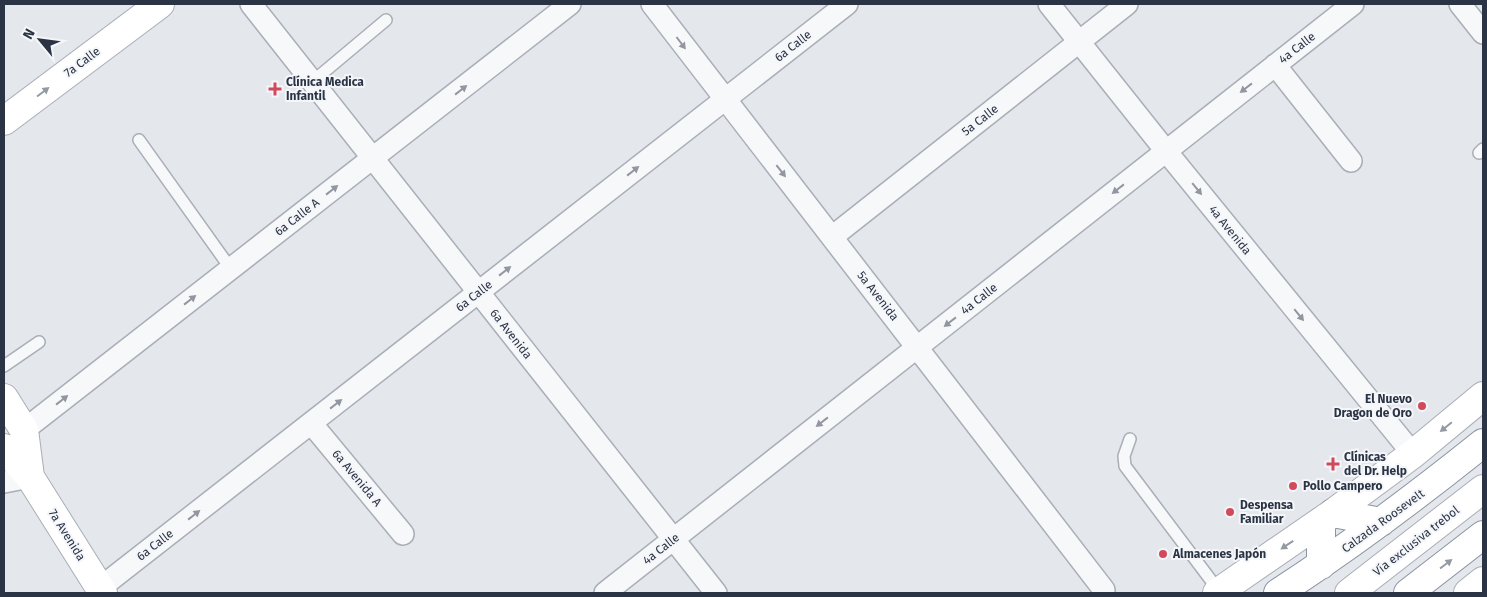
<svg xmlns="http://www.w3.org/2000/svg" width="1487" height="597" font-family="'Fira Sans',sans-serif">
<style>
.lines{fill:none;stroke-linecap:round;stroke-linejoin:round}
.service-casing{stroke:#a9aeb7;stroke-width:14}
.minor-casing{stroke:#a9aeb7;stroke-width:24}
.secondary-casing{stroke:#a9aeb7;stroke-width:30}
.trunk-casing{stroke:#8b94a3;stroke-width:30}
.service{stroke:#f7f8fa;stroke-width:11}
.minor{stroke:#f7f8fa;stroke-width:21}
.secondary{stroke:#fff;stroke-width:28}
.trunk{stroke:#fff;stroke-width:28}
.oneway{fill:#9196a0}
.oneway2{fill:#959aa2}
.poi-dot{fill:#d1495b;stroke:#f4f6f9;stroke-width:2}
.labels{text-anchor:middle;dominant-baseline:central;stroke-width:4;stroke-linejoin:round;paint-order:stroke}
.street-label{font-size:12px;fill:#2b3445;stroke:#f4f6f9}
.poi-label{font-size:12px;font-weight:bold;fill:#2b3445;stroke:#f4f6f9;text-anchor:start}
</style>
<rect width="100%" height="100%" fill="#e4e7ec"/>
<g class="lines">
<g class="service-casing">
<path id="service" d="M312,82L386,20
M139,140L231,269
M1479,153L1483,149
M4,366L39,342
M1130,439L1124,456L1125,466L1219,591"/>
</g>
<g class="minor-casing">
<path id="minor" d="M251,4L716,593
M652,4L1104,590
M1049,4L1166,151L1413,454
M1460,4L1483,33
M1275,65L1351,161
M832,237L1127,4
M311,423L403,534
M24,430L570,4
M4,482L30,477
M100,588L847,4
M605,593L1353,4"/>
</g>
<g class="secondary-casing">
<path id="secondary" d="M4,121L160,4
M4,398L24,430L30,477
M4,448L30,477L103,593
M1217,593L1333,513L1413,454L1483,396
M1349,593L1483,489
M1468,593L1483,581"/>
</g>
<g class="trunk-casing">
<path id="trunk" d="M1333,513L1381,522
M1321,522V565
M1278,593C1349,547 1417,496 1483,443
M1408,593L1483,535"/>
</g>
<use href="#service" class="service"/>
<use href="#minor" class="minor"/>
<use href="#secondary" class="secondary"/>
<use href="#trunk" class="trunk"/>
</g>
<defs><path id="oneway-solid" d="M-6-.8H1V-3.2L6.5 0L1 3.2V.8H-6Z" transform="scale(1.25)"/></defs>
<g class="oneway">
<use href="#oneway-solid" transform="translate(681 43) rotate(53)"/>
<use href="#oneway-solid" transform="translate(1246 88) rotate(142)"/>
<use href="#oneway-solid" transform="translate(461 90) rotate(-38)"/>
<use href="#oneway-solid" transform="translate(633 171) rotate(-38)"/>
<use href="#oneway-solid" transform="translate(781 171) rotate(52)"/>
<use href="#oneway-solid" transform="translate(1118 189) rotate(142)"/>
<use href="#oneway-solid" transform="translate(1197 189) rotate(51)"/>
<use href="#oneway-solid" transform="translate(332 190) rotate(-38)"/>
<use href="#oneway-solid" transform="translate(505 271) rotate(-38)"/>
<use href="#oneway-solid" transform="translate(190 300) rotate(-38)"/>
<use href="#oneway-solid" transform="translate(1299 315) rotate(51)"/>
<use href="#oneway-solid" transform="translate(950 322) rotate(142)"/>
<use href="#oneway-solid" transform="translate(62 400) rotate(-38)"/>
<use href="#oneway-solid" transform="translate(336 404) rotate(-38)"/>
<use href="#oneway-solid" transform="translate(822 422) rotate(142)"/>
<use href="#oneway-solid" transform="translate(194 515) rotate(-38)"/>
</g>
<g class="oneway2">
<use href="#oneway-solid" transform="translate(43 92) rotate(-37)"/>
<use href="#oneway-solid" transform="translate(1446 427) rotate(141)"/>
<use href="#oneway-solid" transform="translate(1287 545) rotate(146)"/>
<use href="#oneway-solid" transform="translate(1446 564) rotate(-37)"/>
</g>
<g class="poi-dot">
<path d="M272.5 81.5h5v5h5v5h-5v5h-5v-5h-5v-5h5z"/>
<circle cx="1422" cy="406" r="5"/>
<path d="M1330.5 456.5h5v5h5v5h-5v5h-5v-5h-5v-5h5z"/>
<circle cx="1293" cy="486" r="5"/>
<circle cx="1230" cy="512" r="5"/>
<circle cx="1163" cy="554" r="5"/>
</g>
<g class="labels">
<g class="street-label">
<text transform="translate(793 46) rotate(-38)">6a Calle</text>
<text transform="translate(1297 48) rotate(-38)">4a Calle</text>
<text transform="translate(82 62) rotate(-37)">7a Calle</text>
<text transform="translate(980 120) rotate(-38)">5a Calle</text>
<text transform="translate(297 217) rotate(-38)">6a Calle A</text>
<text transform="translate(1230 230) rotate(51)">4a Avenida</text>
<text transform="translate(474 296) rotate(-38)">6a Calle</text>
<text transform="translate(878 296) rotate(52)">5a Avenida</text>
<text transform="translate(979 299) rotate(-38)">4a Calle</text>
<text transform="translate(511 334) rotate(52)">6a Avenida</text>
<text transform="translate(357 478) rotate(50)">6a Avenida A</text>
<text transform="translate(1383 521) rotate(-36)">Calzada Roosevelt</text>
<text transform="translate(67 535) rotate(58)">7a Avenida</text>
<text transform="translate(1416 541) rotate(-38)">Vía exclusiva trebol</text>
<text transform="translate(155 545) rotate(-38)">6a Calle</text>
<text transform="translate(661 549) rotate(-38)">4a Calle</text>
</g>
<g class="poi-label">
<text x="286" y="82">Clínica Medica<tspan x="286" dy="14">Infantil</tspan></text>
<text x="1412" y="399" text-anchor="end">El Nuevo<tspan x="1412" dy="14">Dragon de Oro</tspan></text>
<text x="1344" y="457">Clínicas<tspan x="1344" dy="14">del Dr. Help</tspan></text>
<text x="1303" y="486">Pollo Campero</text>
<text x="1240" y="505">Despensa<tspan x="1240" dy="14">Familiar</tspan></text>
<text x="1173" y="554">Almacenes Japón</text>
</g>
</g>
<rect width="1487" height="597" fill="none" stroke="#2b3445" stroke-width="10"/>
<g transform="translate(40 40) rotate(299)" stroke="#f4f6f9" stroke-width="4" paint-order="stroke">
<path d="M0-4L9 19L0 12L-9 19Z" fill="#2b3445"/>
<text y="-8" font-size="14" font-weight="bold" text-anchor="middle" fill="#2b3445">N</text>
</g>
</svg>
